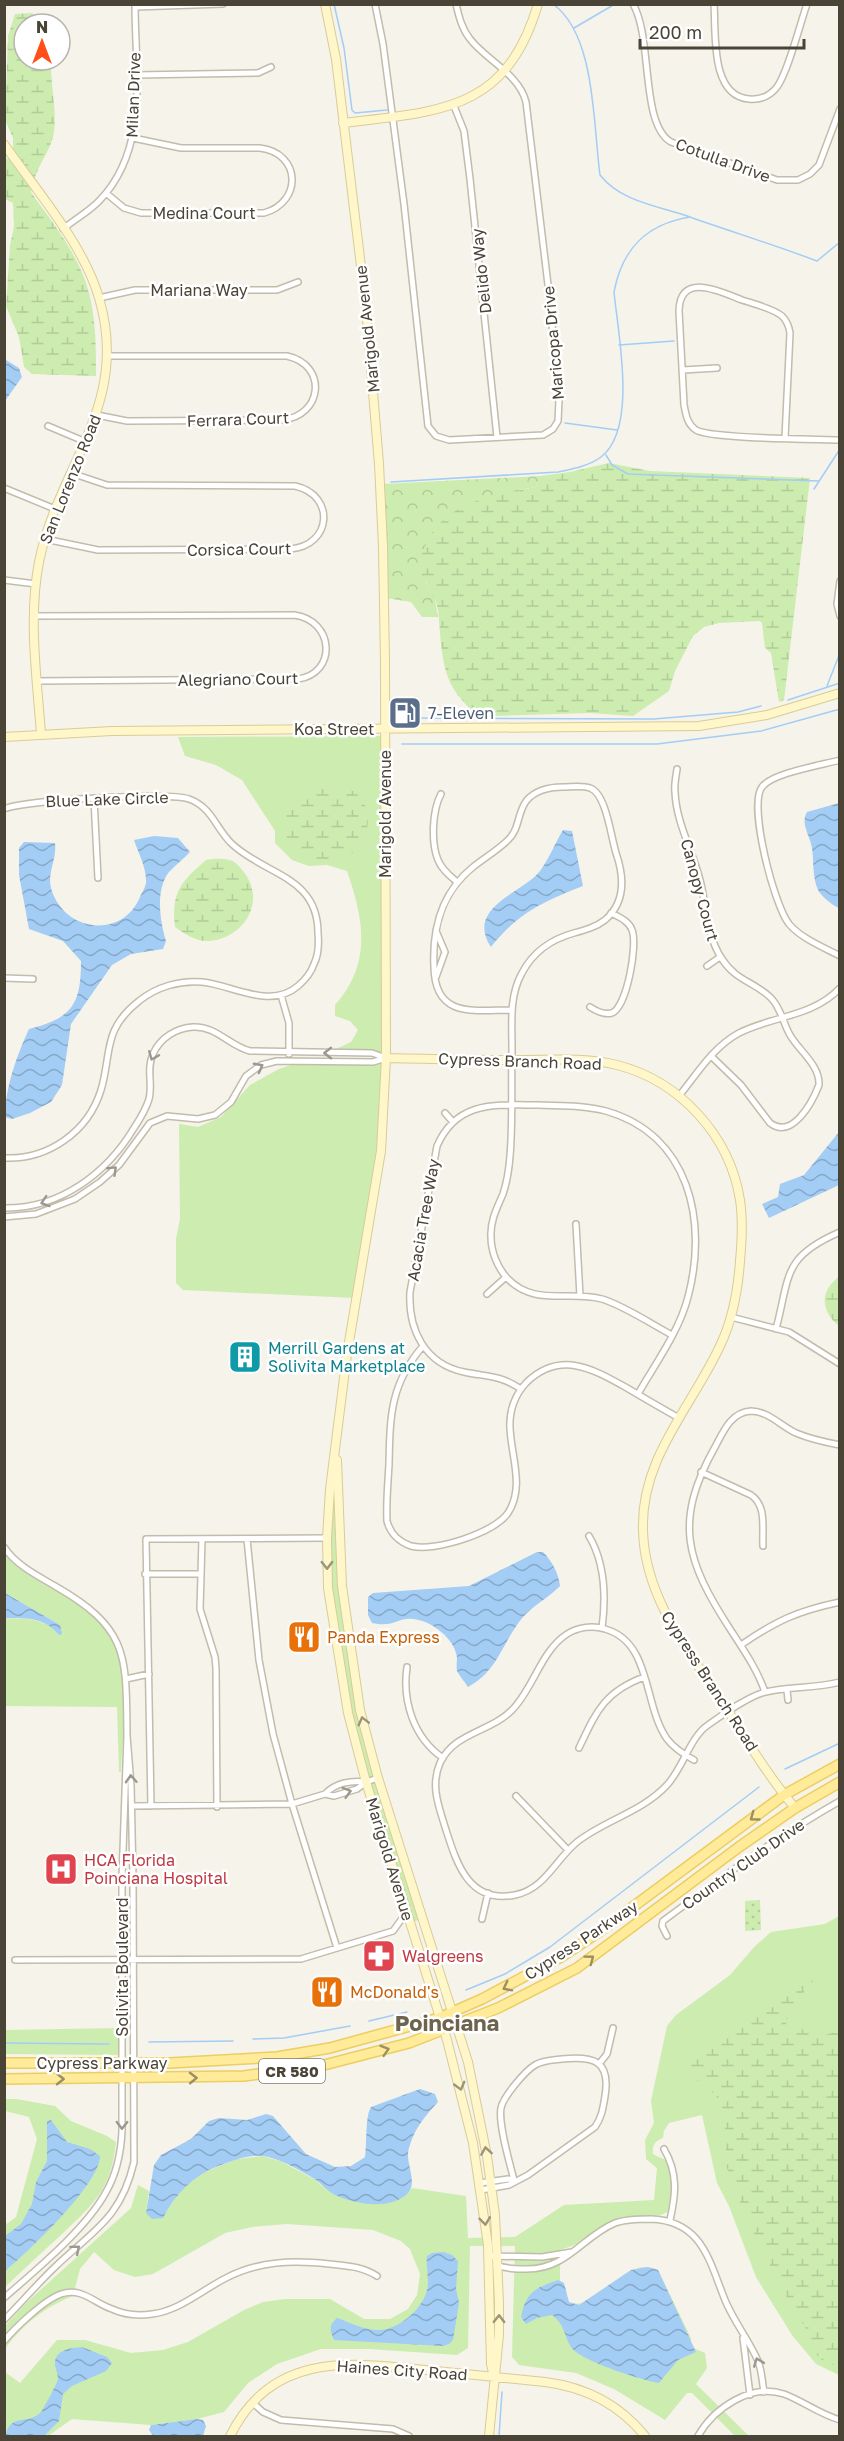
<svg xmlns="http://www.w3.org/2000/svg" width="844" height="2441" font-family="'Golos Text',sans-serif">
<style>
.green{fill:#ccecb0}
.forest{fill:url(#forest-crowns)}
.wetland{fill:url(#wetland-marsh)}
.park{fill:url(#park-dots)}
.water{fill:url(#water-waves)}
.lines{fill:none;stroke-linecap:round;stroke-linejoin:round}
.stream{stroke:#a3cdf5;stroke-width:1.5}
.street-casing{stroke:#c2bcab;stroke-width:8}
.secondary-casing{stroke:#d8cc97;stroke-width:10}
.primary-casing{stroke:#ecce61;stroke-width:12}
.street{stroke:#fff;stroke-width:5}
.secondary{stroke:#fff7ca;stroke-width:8}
.primary{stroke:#ffeb99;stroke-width:9}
.oneway{stroke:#9b9891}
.oneway2{stroke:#9b9579}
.oneway3{stroke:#9b8f63}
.labels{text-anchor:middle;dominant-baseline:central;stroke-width:5;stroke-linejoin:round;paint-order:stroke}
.shield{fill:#fff;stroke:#807c73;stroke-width:1.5}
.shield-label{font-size:15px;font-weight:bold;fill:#4a4437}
.street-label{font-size:16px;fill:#4a4437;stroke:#fff}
.service-label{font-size:16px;fill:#4e5e75;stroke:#fff;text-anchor:start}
.culture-label{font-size:16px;fill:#0d838f;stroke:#fff;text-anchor:start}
.food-label{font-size:16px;fill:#c56008;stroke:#fff;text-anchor:start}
.health-label{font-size:16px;fill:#be3a42;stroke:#fff;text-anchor:start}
.district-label{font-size:22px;font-weight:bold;fill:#6e644d;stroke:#fff}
</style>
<defs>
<pattern id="forest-crowns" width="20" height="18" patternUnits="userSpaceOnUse" patternTransform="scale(1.5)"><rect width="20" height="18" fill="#ccecb0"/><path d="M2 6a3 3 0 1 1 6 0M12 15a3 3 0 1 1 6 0" fill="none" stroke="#b1cc98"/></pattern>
<pattern id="wetland-marsh" width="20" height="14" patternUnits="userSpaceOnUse" patternTransform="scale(1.5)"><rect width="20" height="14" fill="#ccecb0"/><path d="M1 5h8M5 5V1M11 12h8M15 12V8" fill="none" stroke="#b1cc98"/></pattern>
<pattern id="park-dots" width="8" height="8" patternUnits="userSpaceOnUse" patternTransform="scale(1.5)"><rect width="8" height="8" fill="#ccecb0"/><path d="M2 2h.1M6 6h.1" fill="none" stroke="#b1cc98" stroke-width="1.8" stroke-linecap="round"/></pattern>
<pattern id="water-waves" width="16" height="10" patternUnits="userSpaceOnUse" patternTransform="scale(1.5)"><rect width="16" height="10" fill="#a3cdf5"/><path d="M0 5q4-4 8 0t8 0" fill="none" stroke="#87a8c7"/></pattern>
</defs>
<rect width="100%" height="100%" fill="#f6f3ea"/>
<path class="green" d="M382,736L383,1054L372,1050L336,1049L351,1042L358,1030L350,1021L335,1016V1005C372,963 364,920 347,871L327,865L309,866L292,860L275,843V831L242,780L216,765L185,756L178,737Z
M383,1062L378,1151L354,1298L183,1290L176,1283V1239L180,1219L179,1124L198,1127L221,1117L250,1085L279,1069L294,1064L372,1065Z
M334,1473C333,1576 349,1676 375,1776L368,1778C352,1716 337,1652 331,1588C327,1550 332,1511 334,1473Z
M4,1552C17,1572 44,1583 64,1595C74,1601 85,1607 94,1615C136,1656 123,1720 121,1772H119L117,1707L5,1706V1618C27,1619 44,1617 59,1635L60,1625L5,1593Z
M376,1782L419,1920L412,1922L370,1784Z
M839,1916V2375L816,2364L792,2335L756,2277L729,2206L717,2183L702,2115L669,2123L664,2131L663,2138C655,2141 652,2145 653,2154C657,2157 663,2158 667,2161C676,2170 671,2200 669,2211C656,2220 634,2214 618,2219C604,2222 594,2233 582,2241C576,2245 568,2247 560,2250V2287L564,2302C604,2315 620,2253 658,2270L691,2338V2347L705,2353L707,2368L696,2384L749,2436H735L692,2393H687L665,2420L614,2389L576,2373L519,2365L512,2357L515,2246H470L468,2348L457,2355L369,2349H321L277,2364L248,2383L224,2412L197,2419L151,2425L72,2419L48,2436H5V2372L20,2383L57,2340H85L131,2353L163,2350L188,2342L244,2310L263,2302L285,2299H330L364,2319H390L408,2309L417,2295L420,2274L410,2249L401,2241L373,2230L287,2224L252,2227L225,2233L153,2274L135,2277L114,2270L94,2252L80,2269L73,2296C46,2306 21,2326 5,2349V2326L26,2303L131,2208L138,2185L149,2191L146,2213L162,2218L180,2191L202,2173L237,2159L262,2156L280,2161L314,2179L327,2190L407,2194L412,2188L466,2196L468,2238L515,2237L564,2205L654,2200L657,2168L646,2159L645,2140L654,2123L651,2101L667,2026L676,2015L730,1975L755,1946L771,1932L825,1924Z
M119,2028V2055L5,2054V2030Z
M5,2099H16L55,2106L71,2121L107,2136L116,2142C111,2191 93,2204 60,2236C41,2253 23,2270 5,2287V2225L16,2217L37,2139L29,2117L5,2111Z"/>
<path class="forest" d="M540,476L536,487L519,490L425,582L434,594L438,617H422L411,602L386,598L383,484Z"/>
<path class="wetland" d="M32,13L46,24H24V60H51C50,84 57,108 54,132C51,151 38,164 34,181L13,151V138L5,120L8,36L15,14Z
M10,157L32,189L31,192C49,218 71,245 83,275C96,307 96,341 96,376L32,374L24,367L19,337L6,306L10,245L14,227L13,203L5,199L4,160Z
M609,463L650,471L810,478L784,700L779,702L771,653L765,648L762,623L760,621L719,623L704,627L693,636L675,671L669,691L633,716L590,713L490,716L469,712V708C463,701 456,694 452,686C440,663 441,635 438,610C436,594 424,584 420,568C419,560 423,550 427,542C446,501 496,495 536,487L540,476L570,472Z
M319,786C329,787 342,785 351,790C373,801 372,835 356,850C341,864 311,864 296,849C284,837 282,829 285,812Z
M206,860C213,859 222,858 229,860C235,861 240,867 243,871C267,900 245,938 209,941C196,942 185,934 175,927C171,892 181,882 206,860Z
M839,1277V1326C821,1312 819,1291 839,1277Z
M808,1976H812L813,1983C800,1996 788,2007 786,2026L810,2031L814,2038L839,2031V2366L829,2364L819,2358L813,2349L810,2335L789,2302L746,2218L727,2168L724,2111L715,2094L681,2069L680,2064L742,2017L769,2009L780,2003L795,1986Z"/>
<path class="park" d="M760,1900L761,1930L745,1931V1901Z"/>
<path class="water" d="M6,360L19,368L22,377L5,401Z
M839,803H840L839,908C832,905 822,897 818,890C812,876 814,862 812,848C810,835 800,824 807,812Z
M563,830L572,831L583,886C543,902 519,912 491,947C465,907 523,893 540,871C549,859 555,843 563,830Z
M154,836L178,838L190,852C184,859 175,865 169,872C155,890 160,921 166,941L163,949L131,954L112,965L71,1024L62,1085L51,1102L30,1113L12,1119L5,1117C5,1088 17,1055 29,1029C72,1018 81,1005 81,961L63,941L29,929L19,875V848L24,842L55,843C57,859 47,873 51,888C63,932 122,940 140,897C142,892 147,885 146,880C146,867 138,852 134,840Z
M839,1132V1185L769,1218L762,1204L778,1197L780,1184L804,1175Z
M537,1552H543C552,1561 559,1574 560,1586C548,1598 534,1605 523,1617C502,1642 499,1670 468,1687C465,1682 460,1677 457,1671C456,1667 457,1662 457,1657C454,1638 432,1621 413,1619C398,1617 394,1628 372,1623L368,1615V1597L373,1593L469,1586Z
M5,1593L60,1625L62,1634L59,1635C44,1617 27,1618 5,1618Z
M420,2089L435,2094L438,2102C425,2116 414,2129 409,2148C404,2163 420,2183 406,2195C388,2210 354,2204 335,2195C327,2191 321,2183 313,2178C299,2170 279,2158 263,2156C248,2154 232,2161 218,2166C193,2176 175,2194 163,2218L152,2219L146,2213L154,2165L161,2155L191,2139L209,2121L219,2118L247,2120L266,2114L273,2116L306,2154L335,2167L351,2166L365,2157C367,2144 365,2116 371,2107Z
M51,2120L67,2142L90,2149L100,2156C100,2184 27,2253 5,2271V2236L21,2224L32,2204L36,2182L47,2161V2121Z
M444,2252L452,2255L458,2261L456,2289L459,2303L453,2340L449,2344L443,2346L334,2340C330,2330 328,2326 337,2318C352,2323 365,2331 381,2330C402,2328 427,2305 428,2284C428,2274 426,2266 427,2256L432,2253Z
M648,2267L658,2270L696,2352L678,2360L659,2383C642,2380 580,2361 571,2347C563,2334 566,2326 552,2315L537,2318L526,2324L521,2317C526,2293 534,2288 558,2280L564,2283L569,2302L579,2305L631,2270Z
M82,2347L107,2357L112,2363L106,2371L72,2386L63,2394L59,2421L44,2436H5C11,2412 28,2426 41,2412C44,2408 57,2384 58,2379C58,2375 56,2370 55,2365C54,2350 70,2348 82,2347Z
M197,2419L203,2420L206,2426L203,2436H153L149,2430L151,2425Z"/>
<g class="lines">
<path class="stream" d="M334,4L344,48L352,110L355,113L387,110
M553,4C596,35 593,125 600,175C621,202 659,206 690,217C732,232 775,245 817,261L840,242
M574,28L615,4
M619,345L674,341
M565,423L617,430
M606,455L612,465L628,474L819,481
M391,482L558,472C572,469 589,466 601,457C638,429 618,334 614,292C622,249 646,224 690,217
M814,489L840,449
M827,686L840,653
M788,700L840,683
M406,718L654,719L738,712L761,706
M402,744H657L761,731L840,709
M785,1769L840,1743
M466,1990L505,1974L550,1947L759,1787
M369,2021L407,2012
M253,2039L284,2038L350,2026
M149,2042L233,2041
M4,2043L109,2044
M499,2436L502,2392"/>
<g class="street-casing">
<path id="street" d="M375,4L383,44L404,204L428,426L436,436L449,440L543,435L553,429L558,421L559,400L549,293L526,102C519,74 486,60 470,39C462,29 459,17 456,4
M633,4C653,38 640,124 671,142L777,180H798L810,174L819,165L840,109
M714,4C716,33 710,96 749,99C760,100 770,96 777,87C788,72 800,24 807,4
M135,7L223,4
M136,75L258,73L271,67
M454,106L464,131L470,179L497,437
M106,193L124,208L141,213H264C303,202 301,153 260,148H181L133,138
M63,229C75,219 90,211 100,200C150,147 135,71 135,4
M99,298L135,290H277L298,282
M683,370L717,368
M97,415L127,421L282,420C323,416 328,365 287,356H107
M48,426L86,442
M785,438L790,333C789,326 787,321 782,316C772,308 754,304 742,300C721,292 680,271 679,311L684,405C686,415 687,424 696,430C711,439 815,439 840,440
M4,488L55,509
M45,539L98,550L290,549C332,546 336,495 295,486L107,485L71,473
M4,580L36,584
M840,581L837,604L840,616
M34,616L294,615C334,620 338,673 298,679L37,681
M840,760C822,765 772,773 762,787C748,805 774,905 789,924C802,939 823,947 840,956
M677,769C676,777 674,785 675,792C676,822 693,852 700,880C707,907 706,935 722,959C736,981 755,982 771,998C781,1008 783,1023 790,1035C799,1051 820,1065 819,1085C812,1103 792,1140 770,1123L741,1085L711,1056
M441,794C432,811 431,843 438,860C442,870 450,876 457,882
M94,799L98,878
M4,809C23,800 170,792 189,799C212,807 216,829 232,844C265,875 318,876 318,933C319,944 319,954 314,964C311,973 305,980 298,986C270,1010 233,985 202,982C180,980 156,987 139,1001C102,1030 112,1053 101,1090C88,1132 48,1160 4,1158
M707,966L720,957
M436,977L445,952L436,931
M4,978L33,979
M281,995L289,1023V1054
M590,1007C596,1011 604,1015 612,1013C627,1007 638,944 632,930C629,921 619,917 611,913
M512,1010C474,1010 435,1019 434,967C432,928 441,893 473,867C484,858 498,850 508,840C520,829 517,812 527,800C536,790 550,787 563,787C571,787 582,785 590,788C606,793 611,837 616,853C624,876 626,902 605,920C596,927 585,930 574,933C552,939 533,952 522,973C509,996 512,1023 512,1049C511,1085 513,1121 510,1156C509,1169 507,1182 503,1194C497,1208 490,1221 491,1237C491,1251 497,1267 507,1278C534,1307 569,1290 602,1299C627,1307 649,1323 672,1335
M679,1096C697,1074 713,1047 739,1033C772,1016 813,1017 840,988
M445,1113L453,1122
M4,1208C60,1209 107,1173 134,1128C140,1119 146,1109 149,1099C153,1084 146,1069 153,1054C160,1038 176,1028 193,1027C217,1026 229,1046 250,1051L372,1053L386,1058
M4,1217L36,1214L75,1199L100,1182L119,1165L150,1123L167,1116L198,1119L215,1115L231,1102L246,1076L261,1065L277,1061L373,1062L386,1058
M576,1224L580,1296
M487,1294L506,1277
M731,1317L789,1332L840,1364
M776,1329C790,1276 782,1257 840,1232
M423,1346C390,1384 390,1417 389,1464C388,1483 386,1502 387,1521C390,1533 399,1542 411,1546C435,1552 494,1533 508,1513C525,1487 511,1456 510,1428C509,1411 515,1394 527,1382C561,1350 593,1369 627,1388C644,1398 661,1408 679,1418
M521,1389C500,1375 488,1377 464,1372C425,1364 408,1330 410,1292L437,1146C457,1100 496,1105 538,1105C561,1106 584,1105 606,1111C690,1135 708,1222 688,1297C679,1332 655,1364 638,1394
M701,1472L751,1495C767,1506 762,1528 763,1546
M589,1536C605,1563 606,1598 602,1628
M202,1539L200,1609L215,1657L216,1668L217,1807
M4,1547C16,1565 36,1575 55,1586C130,1629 126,1656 127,1736
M145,1574H201
M741,1645C776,1621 797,1611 840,1602
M407,1667C402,1702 414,1738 443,1758
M126,1679L149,1674
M787,1690L788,1700
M765,1692C757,1669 743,1649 730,1629C686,1561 673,1522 715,1447C723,1432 731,1412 751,1411C768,1411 781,1426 796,1433C810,1439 824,1442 840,1445
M579,1748C596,1712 604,1692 644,1677
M694,1760C683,1754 674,1748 667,1739C643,1705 652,1642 605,1629C593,1625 578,1627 567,1634C541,1651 534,1687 513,1709C492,1732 454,1732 440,1763C430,1786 439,1807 446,1830C457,1864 469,1904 515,1895C545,1889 555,1860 577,1842C605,1820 642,1812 667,1785C683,1768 690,1737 708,1725C724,1714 744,1699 762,1693C785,1686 814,1689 840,1682
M325,1794C335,1783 351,1780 366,1782
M516,1796L568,1850
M132,1806L292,1804L273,1734L259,1660L247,1539
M151,1806L146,1539L327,1538
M482,1919L488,1893
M667,1936L662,1926L663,1921C721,1878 778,1836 840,1801
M337,1948L292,1804L325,1794L334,1796L357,1789L366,1782L378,1778
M15,1960L301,1959L393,1931L406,1913
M599,2064L607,2054L613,2028
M664,2149C678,2173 676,2194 670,2220
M480,2183L508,2179L514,2180
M481,2190L509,2185L528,2175L595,2127C602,2117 603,2108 605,2096C611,2060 593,2056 562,2059C553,2060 543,2060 535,2065C525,2071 503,2097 501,2108C498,2124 510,2164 514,2180
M489,2256L542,2257L572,2252
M496,2265C507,2269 516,2269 527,2269C567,2269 582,2237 615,2223C626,2219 640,2219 651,2219C702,2221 709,2260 725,2300C734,2322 749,2340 758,2361C762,2371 762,2381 764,2392
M4,2298C36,2270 86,2229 106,2192C117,2173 121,2152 122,2131V1879L127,1736L131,1785L133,1879L134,2162C121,2218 94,2230 56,2266C38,2283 22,2302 4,2320
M743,2338L750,2395
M4,2341C16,2327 44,2300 61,2294C82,2287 94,2303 112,2309C125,2315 138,2316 152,2314C179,2311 202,2290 226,2278C259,2261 292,2260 329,2264C347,2266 361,2266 377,2276
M253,2403L263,2412L281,2420L393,2429L409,2436
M698,2436C714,2408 751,2383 784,2394C803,2401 819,2414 840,2420"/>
</g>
<g class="secondary-casing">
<path id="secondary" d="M325,4L336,59L366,308L379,464L383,547L385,662L386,1058L381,1151L347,1354L330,1489L327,1538L328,1588L348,1713L366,1782L447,2040L473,2143L488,2245L491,2364L494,2377
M343,123C440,111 506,112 538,4
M4,144C36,190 84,245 99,298C131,405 58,466 39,562C28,619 37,678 41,734
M4,737L112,731L699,726L767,715L840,693
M386,1058C430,1059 474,1060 518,1060C551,1060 585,1057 617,1065C680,1081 730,1136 740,1200C743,1220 742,1240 740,1261C738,1290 733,1319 720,1346C691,1408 640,1459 643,1531C645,1598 688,1650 723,1703C746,1739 768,1776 795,1808
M337,1460L342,1586L360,1710L378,1778L468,2062L487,2156L495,2215L499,2303V2335L489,2436
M230,2436C272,2352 347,2362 426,2370C465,2374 505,2378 545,2382C585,2387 619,2404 645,2436"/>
</g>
<g class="primary-casing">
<path id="primary" d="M4,2063H170L277,2057L330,2048L439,2018L482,1999L561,1957L599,1932L784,1795L840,1764
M4,2079L244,2076L324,2065L409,2043L498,2008L577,1968L739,1847L795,1808L840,1782"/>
</g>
<use href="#street" class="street"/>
<use href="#secondary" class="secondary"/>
<use href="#primary" class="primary"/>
</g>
<defs><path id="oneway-chevron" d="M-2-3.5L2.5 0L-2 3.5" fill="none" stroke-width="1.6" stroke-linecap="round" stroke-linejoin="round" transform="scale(1.5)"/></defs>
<g class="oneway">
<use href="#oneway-chevron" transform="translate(328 1053) rotate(-180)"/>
<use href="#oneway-chevron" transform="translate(153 1056) rotate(112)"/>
<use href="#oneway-chevron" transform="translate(259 1067) rotate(-28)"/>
<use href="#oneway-chevron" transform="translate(113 1170) rotate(-44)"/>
<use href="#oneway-chevron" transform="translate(45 1202) rotate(162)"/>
<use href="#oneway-chevron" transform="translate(131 1779) rotate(-93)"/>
<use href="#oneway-chevron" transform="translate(347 1792) rotate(-16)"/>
<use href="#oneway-chevron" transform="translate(122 2125) rotate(91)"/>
<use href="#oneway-chevron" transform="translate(76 2249) rotate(-40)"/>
<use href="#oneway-chevron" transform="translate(758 2362) rotate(-111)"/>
</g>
<g class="oneway2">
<use href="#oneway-chevron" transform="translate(327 1565) rotate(89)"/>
<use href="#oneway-chevron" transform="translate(363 1721) rotate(-104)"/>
<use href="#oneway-chevron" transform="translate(460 2086) rotate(75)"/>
<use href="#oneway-chevron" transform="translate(486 2151) rotate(-99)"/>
<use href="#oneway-chevron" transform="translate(485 2221) rotate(83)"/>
<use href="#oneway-chevron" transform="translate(499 2319) rotate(-89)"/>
</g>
<g class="oneway3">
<use href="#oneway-chevron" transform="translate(754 1817) rotate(144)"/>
<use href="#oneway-chevron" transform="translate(590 1959) rotate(-37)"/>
<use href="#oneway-chevron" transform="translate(507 1987) rotate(153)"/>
<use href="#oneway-chevron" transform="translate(385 2050) rotate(-17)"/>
<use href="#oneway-chevron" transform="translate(193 2078) rotate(-1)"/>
<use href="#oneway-chevron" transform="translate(60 2079)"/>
</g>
<defs>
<g id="fuel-square" transform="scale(1.725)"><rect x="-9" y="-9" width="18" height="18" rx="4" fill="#5c6f8a" stroke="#fff"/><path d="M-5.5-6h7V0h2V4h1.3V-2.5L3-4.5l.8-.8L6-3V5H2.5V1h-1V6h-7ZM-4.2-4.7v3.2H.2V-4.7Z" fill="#fff"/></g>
<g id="building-square" transform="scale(1.725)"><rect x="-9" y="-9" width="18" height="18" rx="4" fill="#0f9aa8" stroke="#fff"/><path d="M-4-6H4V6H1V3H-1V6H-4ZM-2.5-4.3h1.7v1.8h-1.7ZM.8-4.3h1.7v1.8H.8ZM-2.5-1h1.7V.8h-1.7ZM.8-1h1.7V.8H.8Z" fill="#fff"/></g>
<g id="restaurant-square" transform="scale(1.725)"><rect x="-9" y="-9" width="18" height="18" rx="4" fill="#e8710a" stroke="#fff"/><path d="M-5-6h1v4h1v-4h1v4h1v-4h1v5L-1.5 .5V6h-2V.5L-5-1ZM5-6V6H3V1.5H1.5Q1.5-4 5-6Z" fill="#fff"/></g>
<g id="hospital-square" transform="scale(1.725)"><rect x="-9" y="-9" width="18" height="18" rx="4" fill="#e0444e" stroke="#fff"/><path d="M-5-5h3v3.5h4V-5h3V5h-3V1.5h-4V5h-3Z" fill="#fff"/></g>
<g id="pharmacy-square" transform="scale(1.725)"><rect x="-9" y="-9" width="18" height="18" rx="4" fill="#e0444e" stroke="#fff"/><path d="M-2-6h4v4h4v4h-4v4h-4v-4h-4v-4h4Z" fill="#fff"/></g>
</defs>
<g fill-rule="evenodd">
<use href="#fuel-square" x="405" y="713"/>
<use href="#building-square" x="245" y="1357"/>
<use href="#restaurant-square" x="304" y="1637"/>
<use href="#hospital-square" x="61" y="1869"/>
<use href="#pharmacy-square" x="379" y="1956"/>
<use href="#restaurant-square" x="327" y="1992"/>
</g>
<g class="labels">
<rect class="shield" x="259" y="2059" width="66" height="24" rx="4.5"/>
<g class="shield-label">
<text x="292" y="2071">CR 580</text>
</g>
<g class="street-label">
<text transform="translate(133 95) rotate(-88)">Milan Drive</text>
<text transform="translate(723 160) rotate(20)">Cotulla Drive</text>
<text x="204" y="213">Medina Court</text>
<text transform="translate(481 271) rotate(-96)">Delido Way</text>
<text x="199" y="290">Mariana Way</text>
<text transform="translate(367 329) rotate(-96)">Marigold Avenue</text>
<text transform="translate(553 343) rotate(-95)">Maricopa Drive</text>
<text transform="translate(238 419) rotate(-2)">Ferrara Court</text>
<text transform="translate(70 479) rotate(-68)">San Lorenzo Road</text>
<text transform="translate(239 549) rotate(-1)">Corsica Court</text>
<text transform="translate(238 679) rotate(-1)">Alegriano Court</text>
<text x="334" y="729">Koa Street</text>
<text transform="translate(107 799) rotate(-2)">Blue Lake Circle</text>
<text transform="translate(385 814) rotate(-90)">Marigold Avenue</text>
<text transform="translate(700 890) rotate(75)">Canopy Court</text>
<text transform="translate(520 1061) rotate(2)">Cypress Branch Road</text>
<text transform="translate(423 1220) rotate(-80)">Acacia Tree Way</text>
<text transform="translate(710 1681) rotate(57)">Cypress Branch Road</text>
<text transform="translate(390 1859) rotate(73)">Marigold Avenue</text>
<text transform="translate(743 1864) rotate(-35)">Country Club Drive</text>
<text transform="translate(581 1940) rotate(-33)">Cypress Parkway</text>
<text transform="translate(122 1967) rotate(-90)">Solivita Boulevard</text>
<text x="102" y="2063">Cypress Parkway</text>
<text transform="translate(402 2370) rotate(4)">Haines City Road</text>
</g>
<g class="service-label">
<text x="428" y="713">7-Eleven</text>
</g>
<g class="culture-label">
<text x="268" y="1348">Merrill Gardens at<tspan x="268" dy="18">Solivita Marketplace</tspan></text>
</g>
<g class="food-label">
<text x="327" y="1637">Panda Express</text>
<text x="350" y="1992">McDonald's</text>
</g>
<g class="health-label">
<text x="84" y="1860">HCA Florida<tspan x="84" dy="18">Poinciana Hospital</tspan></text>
<text x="402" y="1956">Walgreens</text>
</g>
<g class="district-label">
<text x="447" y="2022">Poinciana</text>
</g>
</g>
<rect width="844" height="2441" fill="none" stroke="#4a4437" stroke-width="12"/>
<g transform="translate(42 42)"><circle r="28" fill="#ffffff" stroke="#b7b4af" stroke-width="1.5"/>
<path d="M0-4.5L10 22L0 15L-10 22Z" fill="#ff4e17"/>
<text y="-9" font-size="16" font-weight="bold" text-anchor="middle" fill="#4a4437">N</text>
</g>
<path d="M640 39v9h164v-9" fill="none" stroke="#4a4437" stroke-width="3"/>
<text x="649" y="39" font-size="18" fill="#4a4437" stroke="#ffffff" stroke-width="4.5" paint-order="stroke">200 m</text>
</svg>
